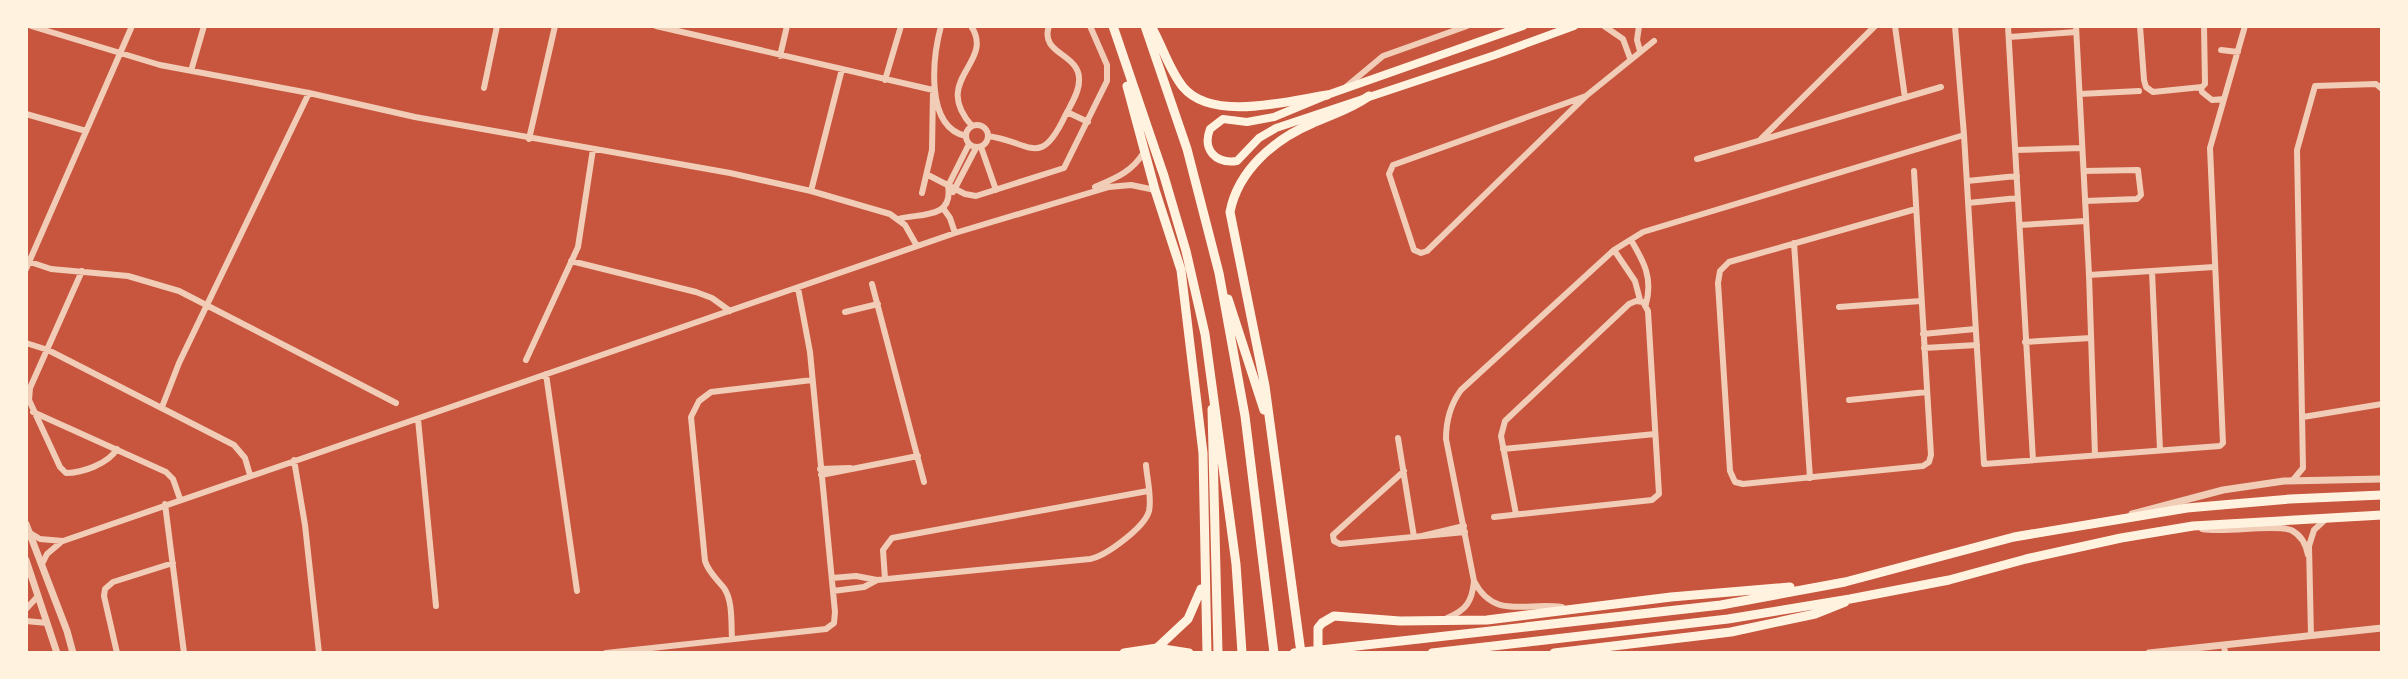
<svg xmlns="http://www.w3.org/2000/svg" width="2408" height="679" font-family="'Fira Sans',sans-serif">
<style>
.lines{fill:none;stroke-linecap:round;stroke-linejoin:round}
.minor{stroke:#f1ccb7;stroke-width:6}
.tertiary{stroke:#f1ccb7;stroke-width:7}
.secondary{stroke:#fff3e0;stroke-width:8}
.primary{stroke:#fff3e0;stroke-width:9}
.trunk{stroke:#fff3e0;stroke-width:9}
</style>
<rect width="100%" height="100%" fill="#c8553d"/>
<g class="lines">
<path class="minor" d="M31,26L160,65L309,93L415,117L730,173L811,191L890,214L905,225L917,246
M656,26L933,90L932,150L922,193
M941,26C933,56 924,127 966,136
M971,26C996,63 930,79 972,126
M1604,26L1623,39L1630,58
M1639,26L1637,40L1640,51
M1895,26L1905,98
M1955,26L1964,135L1984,464L2220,446L2223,443L2210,148L2245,26
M2008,26L2033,460
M2076,26L2089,275L2095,455
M2140,26L2144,80L2146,87L2153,92L2202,87L2205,84L2204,26
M2009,37L2076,32
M2221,50L2238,52
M780,56L787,26
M191,71L204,26
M885,80L901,26
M1347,86L1383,56L1467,26
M2201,87L2202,92L2212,100L2224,99
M484,88L497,26
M2080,94L2139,91
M1586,96L1393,165L1389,174L1414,250L1421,253L1427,251L1586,96L1654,41
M1067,112L1088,122
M26,114L86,131
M966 136a11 11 0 1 1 22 0a11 11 0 1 1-22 0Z
M988,136C1031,142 1040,169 1065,116C1070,106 1079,93 1079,81C1081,53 1039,55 1049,26
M529,139L555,26
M1761,139L1875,26
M981,147L996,190
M2016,150L2082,148
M1697,159L1941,87
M1914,171L1931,455L1929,462L1923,466L1743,484L1735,482L1730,471L1718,283L1720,271L1729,262L1916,209
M2084,171L2138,170L2141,195L2137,199L2085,201
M928,175L965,194L976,196L1064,168L1107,81V65L1090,26
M1967,181L2017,176
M1095,187C1116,178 1132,172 1144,152
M811,191L842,69
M953,192L976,148
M1968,203L2018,198
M943,208L950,218L955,233
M898,219C918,213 954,220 948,186L969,144
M2020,225L2086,221
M1631,240C1644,262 1653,278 1646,304
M1794,243L1810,478
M1614,250L1635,281L1640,300
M571,261L696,292L712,298L730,311
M30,262L51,269L128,276L179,291L396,403
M26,269L132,26
M82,271L30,388L29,400L60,467L66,473C82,473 108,464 117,449
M2152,271L2160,450
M2089,275L2214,267
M872,284L924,482
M1839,307L1921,301
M845,312L878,304
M1923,334L1975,329
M2025,342L2091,338
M26,343L48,350L234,445L245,458L250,475
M1924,348L1977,345
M526,360L578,247L593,149
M546,374L577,591
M1849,400L1927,392
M162,407L179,363L309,93
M33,412L166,472L173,479L180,499
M2303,417L2382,404
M418,419L436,606
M1398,438L1414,537
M1503,449L1655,434
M294,460L305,525L319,653
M820,469L850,468
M1404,471L1333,535L1334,541L1340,544L1465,532
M821,475L918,456
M2293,480L2303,468L2297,150L2315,86L2376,84L2382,89
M165,504L184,653
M1494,517L1652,500L1659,494L1648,311L1643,302L1636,301L1629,304L1505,421L1501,436L1516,514
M2202,529C2226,533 2274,524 2291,530C2301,535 2306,544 2308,555
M30,533L40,539L63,541L955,233L1109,187L1131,185L1155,190
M1422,536L1464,526
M42,564L47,554L60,543
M832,578L856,576L877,580
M885,579L883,550L892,538L1148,491
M1474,581C1494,620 1525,602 1562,607
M833,591L864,587L877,580L1090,559C1106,556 1145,527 1149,511C1152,497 1147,479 1146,465
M26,609L38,596
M1447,618C1467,610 1472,601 1474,581L1446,439C1446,420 1450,405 1461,390L1614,250L1643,232L1964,135
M26,621L47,623
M2311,636L2309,546L2314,530L2327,518
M732,639C731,623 733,601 724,588C717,579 709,573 705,561L691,417L699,401L711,392L812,380
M2224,645L2225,653
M117,653L104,596L105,589L113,582L173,563
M606,653L826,629L834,623L835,612L810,352L798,288"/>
<path class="tertiary" d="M2132,514L2223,490L2284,481L2382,479
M26,524L67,631L73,653
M26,560L57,653
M2149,653L2382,628"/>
<path class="secondary" d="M1523,26L1327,95L1274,117L1247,122L1223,119L1210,129C1202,150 1216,164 1237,161L1259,138L1276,128L1495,55L1574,26"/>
<path class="primary" d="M1124,653L1157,648L1189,653
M1294,653L1721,605L1845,582L2014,537L2187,508L2290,499L2382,495
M1318,653V628L1322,623L1334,616L1400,621L1487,620L1671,597L1790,587
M1432,653L1728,619L1850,599L1949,580L2026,559L2121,538L2193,526L2382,515
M1554,653L1731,632L1815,614L1845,602"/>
<path class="trunk" d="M1113,26L1164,176L1186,251L1205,334L1236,564L1242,653
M1145,26L1187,149L1219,273L1245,416L1274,653
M1151,26C1162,45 1169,70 1183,87C1212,122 1288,101 1327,95
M1127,86L1155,190L1181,270L1203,453L1207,653
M1228,299L1264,410
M1212,409L1218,653
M1157,648L1188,619L1201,589
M1301,653L1265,386L1230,212C1238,170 1275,139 1313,123C1333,114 1351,109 1369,96"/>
</g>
<rect width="2408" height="679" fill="none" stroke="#fff3e0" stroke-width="56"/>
</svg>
